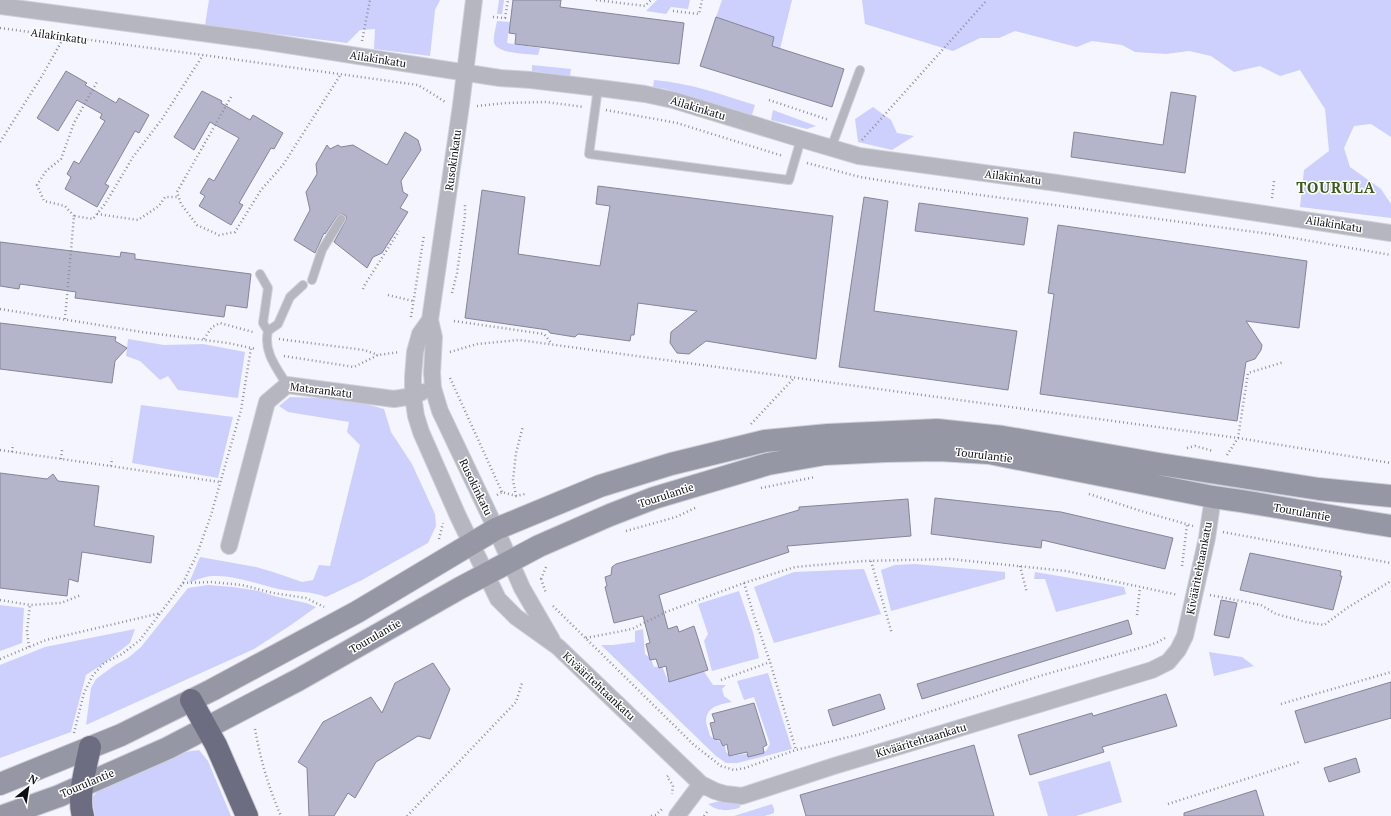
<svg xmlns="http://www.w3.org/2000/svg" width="1391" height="816" font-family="'PT Serif',serif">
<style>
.green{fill:#cdd0fd}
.building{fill:#b4b5ca;stroke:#848599}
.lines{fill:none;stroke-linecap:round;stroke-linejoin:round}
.lane-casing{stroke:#cfd0d9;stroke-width:10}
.street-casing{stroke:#cfd0d9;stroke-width:18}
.secondary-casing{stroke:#cfd0d9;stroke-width:24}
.highway-casing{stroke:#cfd0d9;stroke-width:24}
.path{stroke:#909199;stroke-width:2.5;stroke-dasharray:1 3;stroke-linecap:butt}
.lane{stroke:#b5b6bf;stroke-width:8}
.street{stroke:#b5b6bf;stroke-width:16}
.secondary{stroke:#9597a4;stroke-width:22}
.highway{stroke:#6c6d80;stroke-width:22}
.labels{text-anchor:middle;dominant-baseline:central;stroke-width:3;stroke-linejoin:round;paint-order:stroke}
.street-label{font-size:11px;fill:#0e0f16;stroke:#fff}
.district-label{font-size:15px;font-weight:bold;letter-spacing:1px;fill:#3a5b19;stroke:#fff}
</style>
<rect width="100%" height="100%" fill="#f4f5fe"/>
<path class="green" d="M209,0H440L435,10L430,56L374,49L375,29L360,30L347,43L205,25Z
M499,0H504L502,14H497Z
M657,0H690L688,9L671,7L666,14L646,11Z
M722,0H792L780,49L772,46L774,37L716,17Z
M862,0H1391V137L1371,124L1354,126L1344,148L1350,167L1381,189L1391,204V218L1300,207L1304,170L1329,151L1325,109L1300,70L1280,76L1260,66L1234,72L1211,56L1189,51L1166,54L1135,52L1122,45L1092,41L1077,47L1015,31L999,38H980L953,51L865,24Z
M497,21L510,22L507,43L540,48L538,55C528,54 498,54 494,43C493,37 496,27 497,21Z
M532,65L571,69L570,76L532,71Z
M654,80C690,83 720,94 755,105L752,115L666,89L653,87Z
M873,107L891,120L897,133L914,136L892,150L858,142L855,119Z
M773,110L816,126L807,129L771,120Z
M128,339L164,345L203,344L245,352L238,398L178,390L168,376L160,380L140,361L126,356Z
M290,397L348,399L384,409L391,432L412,464L435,514L436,526L428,543L362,580L326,597C311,591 295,592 278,589C256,584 235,575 212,576C205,576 196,580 189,583L200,557L256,567L273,572L302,582L313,580L319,565L330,566L360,445L347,432L349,422L288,412L279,406Z
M141,405L233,417L218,478L132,463Z
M915,564L1005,572V579L891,611L881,570L895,565Z
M864,569L881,614L774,643L754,587L794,572Z
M1035,572L1124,587L1126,594L1056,612L1045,579H1034Z
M208,585L233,587L259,591L274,596L306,603L316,607L291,625L254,649L86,725L91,688L96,679L115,665L128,658L141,647L188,588Z
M739,591L753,632L759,658L712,671L704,641L708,634L698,604Z
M0,605L24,608L22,643L0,651Z
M135,629L130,643L103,664L86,675L71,732L0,758V665L45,647Z
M643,629L645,654L651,659L654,667L662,666L668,681L703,670L713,685H726L722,689L724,696L732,702C721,704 707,706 706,720C706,725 709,731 710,736L725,745L726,752L731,756L766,751L770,744L754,697L744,700L737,681L768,673L792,749L737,763H726L716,756L601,645H613L635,642V631Z
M1209,652L1242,657L1254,666L1214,676Z
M199,750L208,761L231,816H95L92,798L98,790L185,752Z
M1110,761L1122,802L1076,816H1048L1038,782Z
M720,801L741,805L739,808C726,811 719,812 708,804Z
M772,804L774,809V813L765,816H734Z"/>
<path class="building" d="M513,0H561L560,7L684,23L679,64L515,44L516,34L509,33Z
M716,17L774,37L772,46L844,69L832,107L700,66Z
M66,71L87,83L85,85L116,103L119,98L149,115L139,133L135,131L105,184L109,186L97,207L65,189L71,177L67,174L74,161L79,164L105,121L100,118L102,114L77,100L58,131L37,118Z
M202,91L222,101L221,103L250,120L253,115L283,133L274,149L271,148L239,203L243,205L231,225L199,206L205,196L200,193L209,178L214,181L239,138L210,122L194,150L174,137Z
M1171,92L1196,96L1185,173L1071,157L1074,132L1163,145Z
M405,132L418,140L421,150L401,181L403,192L408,195L400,208L408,212L382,253L373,257L367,268L334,242L346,220V216L342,214L337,216L325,234L324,233L315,253L294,240L310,210L306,192L317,174L316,164L327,145L330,149L338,145L341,147L353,145L387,165Z
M598,186L833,216L816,359L706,341L689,354L677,353L670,343L671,332L697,311L638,303L634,335H631L630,341L578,334L575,337L550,333L548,330L465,318L482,190L525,197L518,254L600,266L610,206L596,204Z
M864,197L888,201L874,311L1017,331L1008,390L839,367Z
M919,203L1028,218L1024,245L915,231Z
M1058,225L1307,261L1299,328L1246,321L1262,345L1261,350L1255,359L1246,362L1237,421L1040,394L1054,294L1048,293Z
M0,242L120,257L121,252L135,254V259L251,274L247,308L226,305L224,317L75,298L76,292L20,284L19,289L0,286Z
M0,323L116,337L115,341L127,348L115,361L112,383L0,369Z
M0,473L47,479L53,474L58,481L99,486L94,526L154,536L151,563L82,552L78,582L69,579L67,596L0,588Z
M935,498L1061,512L1173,538L1165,569L1042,540L1041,548L931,534Z
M908,499L911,536L787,546L789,552L659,595L668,629L677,626L679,632L694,626L708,670L669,682L666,666L659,668L656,659L650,660L646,644L650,643L643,616L614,623L605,587L607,586L605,577L611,575L612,567L616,564L799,510V507Z
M1250,553L1341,571L1340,576H1342L1333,610L1240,590Z
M1221,600L1237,603L1229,638L1214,635Z
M1128,620L1132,634L922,699L917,684Z
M433,663L450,689L430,739L418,736L376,762L355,798L348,793L334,816H309L307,768L298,762L323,722L371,697L382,713L395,683Z
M1391,682V718L1305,743L1295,711Z
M880,694L885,709L833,726L828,710Z
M1166,694L1177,726L1102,747L1104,752L1030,775L1018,735L1092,713L1093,716Z
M754,703L767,745L763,747L764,753L748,757L747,752L729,756L727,744L723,746L720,740L714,739L710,723L715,722L712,714Z
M974,745L994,816H806L800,795Z
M1356,758L1360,772L1329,782L1324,768Z
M1256,790L1264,816H1184V813Z"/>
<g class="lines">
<g class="lane-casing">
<path id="lane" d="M598,88L589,154L789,180L801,139
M831,148L860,70
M260,274L268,288L263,323L268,331C263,352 277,368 287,385
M312,280L322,250L341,219
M268,331L278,324L290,297L303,285"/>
</g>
<g class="street-casing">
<path id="street" d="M474,0L461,105L430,320L434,337L432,373L433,388L440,411L496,529L522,588L552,640
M0,6L254,40L500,78L531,80L607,89L645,94L673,100L801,139L859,156L1057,183L1391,233
M430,320L420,334L415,352L413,377V396L416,416L421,432L458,516L498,599L516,617L558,647L701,784L715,791L725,794L742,796L834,766L1152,670L1168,662L1178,650L1185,636L1207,538L1213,497
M229,546L267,402L287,385L394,399L413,396L422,392
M677,816L701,784"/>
</g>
<g class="secondary-casing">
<path id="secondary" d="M0,784L121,735L212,690L357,612L496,529L600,486L671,464L765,441L828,435L937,430L1003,437L1159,464L1319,489L1391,496
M3,816L59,796L168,748L298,680L460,588L539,546L610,515L654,498L768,464L825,454L886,451L939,450L989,453L1213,497C1272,505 1331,517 1391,526"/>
</g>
<g class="highway-casing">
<path id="highway" d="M191,700L216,745L247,816
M83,816C77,797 86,767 90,747"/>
</g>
<path class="path" d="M596,0L645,6L651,0
M673,11L699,14L702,0
M493,17L505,18L508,0
M0,28L203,55L418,85L436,96L445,102
M362,41L370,0
M231,97L177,192L181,204L197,225L219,235L235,232L261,190L283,165L341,74
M769,100L829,120
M477,106L506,103L546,102L584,107
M606,110L677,123L783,156
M862,140L987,0
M0,142L42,76L64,37
M807,163L860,177L928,188L1270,234L1391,255
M1272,198L1274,181
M97,214L138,220L159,206L165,197H178
M74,216L65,206L44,201L37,185L46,171L61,159L74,123L98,80
M363,289L364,286L399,231
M452,293L457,273L465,216V205
M388,295L413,301
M0,309L142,332L228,343L256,349
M411,317L424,235
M65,319L74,216L93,219L105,204L133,157L162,119L203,55
M454,321L544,334L552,344
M204,339L212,327L220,323L253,332
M279,339L364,350L378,355
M450,352L477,344L519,340L1238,438L1391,463
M284,356L354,367L378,355L400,352
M450,378L502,492
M751,424L794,378
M1187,448L1195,446L1213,451
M0,450L220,482
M12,452L13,444
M1227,455L1238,438L1248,373L1284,362
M61,459L62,450
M111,466L112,458
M761,488L815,477
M1089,494L1141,511L1193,526
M497,495L502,492L516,496L525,494
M516,496L513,480L516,453L523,426
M626,531L676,517L697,507
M1223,532L1391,563
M439,539L443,523
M871,561L892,634
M1020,566L1027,593
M1182,566L1187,525
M541,579L546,567L548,565
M541,579L546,593
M183,583L211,582L242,585L273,593L306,598L324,607
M744,583L795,567L863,561L950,559L1066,571L1178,595
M1210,595L1261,605L1276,614L1306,622L1324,625L1347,608L1391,581
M0,600L30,605L61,603L81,595
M553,606L694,745L721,766L734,770L745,768L796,750L861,734L1043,675L1147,646L1158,642L1165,638
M1137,615L1140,587
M586,638L632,629L666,612L744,583L754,616L770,662L796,750
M29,647L27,631L30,605
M0,659L46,640L161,613
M721,680L770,662
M1281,704L1391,672
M255,729C260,758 269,789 281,816
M74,733L84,693L93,675L104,663L122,654L140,640L183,583L197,554L211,515L241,410L251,348
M668,776L667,777L673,785L672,794
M1168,804L1299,762
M407,816L516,702L522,683
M651,816L656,815L662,809
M704,816L707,812"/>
<use href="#lane" class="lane"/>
<use href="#street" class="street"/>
<use href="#secondary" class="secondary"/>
<use href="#highway" class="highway"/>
</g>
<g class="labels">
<g class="street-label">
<text transform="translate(59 36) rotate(8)">Ailakinkatu</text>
<text transform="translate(378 59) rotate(9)">Ailakinkatu</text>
<text transform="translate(698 108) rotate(17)">Ailakinkatu</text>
<text transform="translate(453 160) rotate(-82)">Rusokinkatu</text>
<text transform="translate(1013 177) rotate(7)">Ailakinkatu</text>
<text transform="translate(1334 224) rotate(9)">Ailakinkatu</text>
<text transform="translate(321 390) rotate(7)">Matarankatu</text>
<text transform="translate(984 455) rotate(7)">Tourulantie</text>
<text transform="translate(476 487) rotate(64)">Rusokinkatu</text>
<text transform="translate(666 495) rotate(-18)">Tourulantie</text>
<text transform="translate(1302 512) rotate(10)">Tourulantie</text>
<text transform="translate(1199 568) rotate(-79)">Kivääritehtaankatu</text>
<text transform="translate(375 636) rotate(-30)">Tourulantie</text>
<text transform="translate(599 686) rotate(43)">Kivääritehtaankatu</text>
<text transform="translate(921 740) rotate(-17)">Kivääritehtaankatu</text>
<text transform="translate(87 783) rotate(-23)">Tourulantie</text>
</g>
<g class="district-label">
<text x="1336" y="187">TOURULA</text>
</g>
</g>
<g transform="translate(28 788) rotate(30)" stroke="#ffffff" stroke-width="3" paint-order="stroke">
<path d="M0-3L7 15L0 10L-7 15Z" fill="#0e0f16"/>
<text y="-6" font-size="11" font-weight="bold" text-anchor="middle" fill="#0e0f16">N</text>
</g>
</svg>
